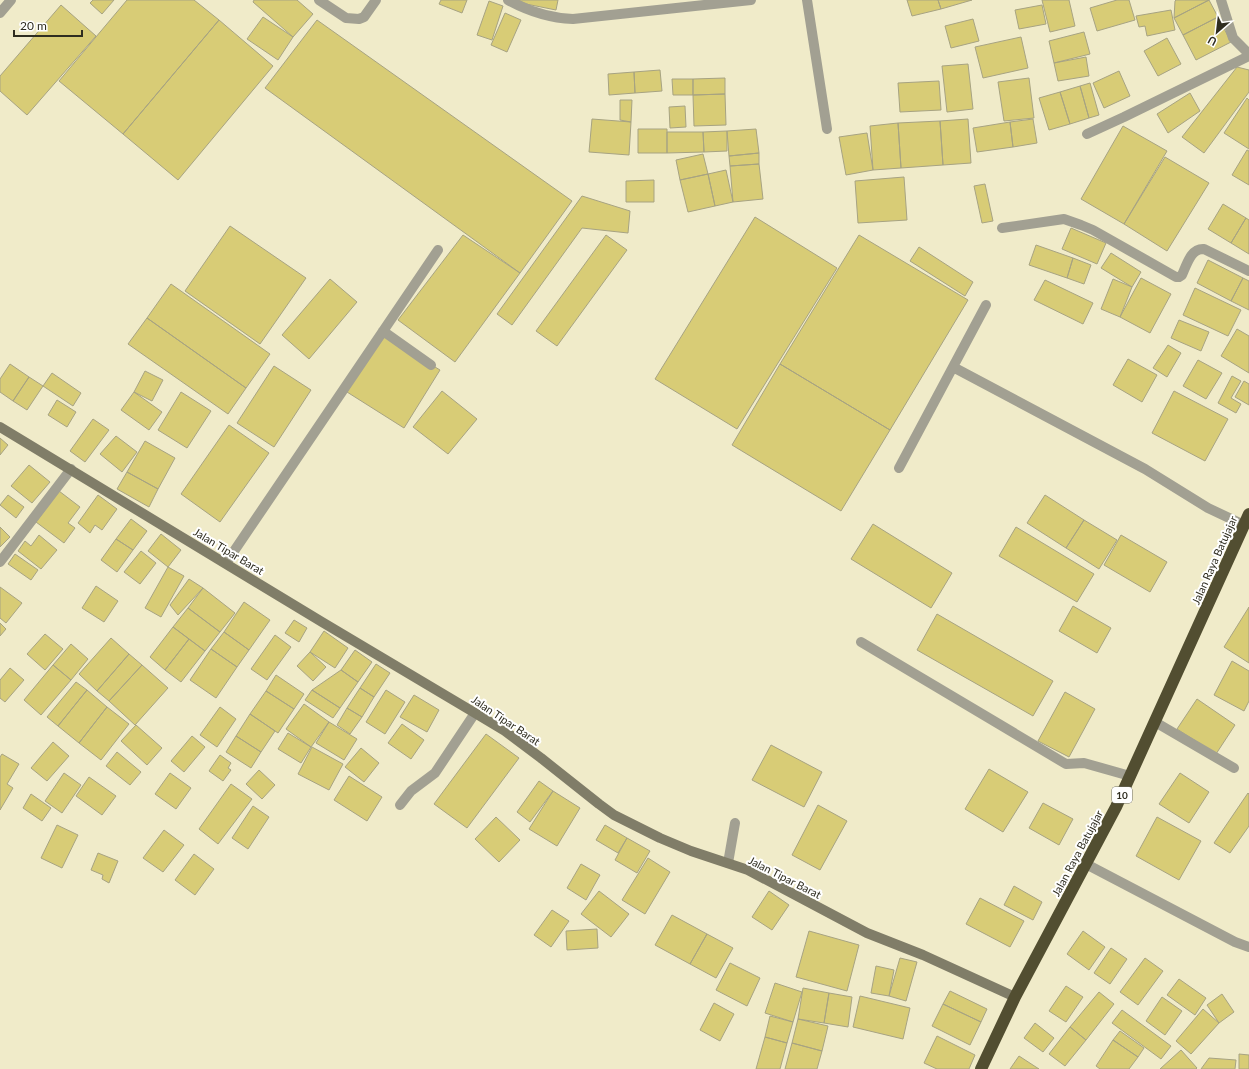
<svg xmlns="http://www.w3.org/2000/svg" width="1249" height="1069" font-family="Lato,sans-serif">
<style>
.building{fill:#d8cc76;stroke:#a7a382}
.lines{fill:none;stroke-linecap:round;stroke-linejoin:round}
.lane{stroke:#a2a092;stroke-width:10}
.street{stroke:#a2a092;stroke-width:10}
.secondary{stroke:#807d68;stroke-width:10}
.highway{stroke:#524e31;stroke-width:12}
.labels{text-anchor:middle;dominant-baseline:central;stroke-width:4;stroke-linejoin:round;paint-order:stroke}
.shield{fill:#fff;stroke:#6d6c63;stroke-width:1}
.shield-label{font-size:10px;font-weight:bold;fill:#2f2d20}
.street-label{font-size:11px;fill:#2f2d20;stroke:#fff}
</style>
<rect width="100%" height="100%" fill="#f0ebc9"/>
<path class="building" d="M93,0H114L102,14L90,3Z
M127,0H194L219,20L123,134L59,81Z
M254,0H297L313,14L293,37L253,2Z
M441,0H467L462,13L439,4Z
M518,0H558L556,10L526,4Z
M907,0H938L941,9L912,16Z
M938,0H972L941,9Z
M1042,0H1069L1075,26L1050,32Z
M1117,0H1129L1135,20L1097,31L1090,8Z
M1176,0H1209L1174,18L1175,1Z
M1209,0L1218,17L1183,35L1174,18Z
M489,1L503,6L492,40L477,35Z
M61,5L96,36L27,115L0,91V76Z
M1042,5L1046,24L1019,29L1015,10Z
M1171,10L1175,30L1147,36L1145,26L1139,27L1136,16Z
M505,13L521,20L507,52L491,45Z
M263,17L293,37L278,60L247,39Z
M1218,17L1231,42L1196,60L1183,35Z
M973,19L979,41L951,48L945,26Z
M219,20L273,66L178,180L123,134Z
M317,20L572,201L520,273L265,88Z
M1084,32L1090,54L1054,63L1049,41Z
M1021,37L1028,68L983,78L975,47Z
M1167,38L1181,64L1158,76L1144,51Z
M1086,57L1089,76L1058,81L1054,63Z
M968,64L973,109L947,112L942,66Z
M1237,67L1249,70V92L1204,153L1182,137Z
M660,70L662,91L635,93L634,72Z
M1119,71L1130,96L1104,108L1093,83Z
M634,72L635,93L609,95L608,74Z
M725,78V94L693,95V79Z
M1029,78L1034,118L1004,121L998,82Z
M672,79H693V95H673Z
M939,81L941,110L900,112L898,83Z
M1090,83L1099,115L1089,118L1080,86Z
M1080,86L1089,118L1070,124L1060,92Z
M1060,92L1070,124L1049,130L1039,98Z
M1190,93L1200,111L1168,133L1157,114Z
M725,94L726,125L694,126L693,95Z
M1247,98L1249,100V149L1224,133Z
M620,100H632L631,122L620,120Z
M685,106L686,127L670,128L669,107Z
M592,119L631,122L629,155L589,152Z
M968,119L971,163L943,165L940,121Z
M1033,119L1037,143L1013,147L1010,122Z
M940,121L943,165L901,168L898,123Z
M1010,122L1013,147L977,152L973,128Z
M898,123L901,168L873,170L870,126Z
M1123,126L1167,151L1124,224L1081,199Z
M638,129H667V153H638Z
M756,129L759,153L729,156L727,131Z
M727,131V151L704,152L703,132Z
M667,132H703L704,152L667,153Z
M867,133L873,170L846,175L839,137Z
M1247,150L1249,151V185L1232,175Z
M759,153V164L730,166L729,156Z
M703,154L708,174L680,180L676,160Z
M1165,157L1209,183L1167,251L1124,224Z
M759,164L763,199L733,202L730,166Z
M726,170L733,202L715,206L708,174Z
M708,174L715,206L688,212L680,180Z
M904,177L907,220L858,223L855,181Z
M654,180V202H626V181Z
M985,184L993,221L982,223L974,186Z
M582,196L630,211L628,233L582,228L512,325L497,314Z
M1223,204L1246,218L1231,243L1208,229Z
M755,217L837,268L737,429L655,379Z
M1246,218L1249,220V254L1231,243Z
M230,226L306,278L260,344L185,291Z
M1071,228L1106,243L1097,264L1062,249Z
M463,235L520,273L455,362L398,320Z
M606,235L627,250L557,346L536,331Z
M859,235L968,300L890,430L780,364Z
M1036,245L1073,258L1067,278L1029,265Z
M919,247L973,282L965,296L910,261Z
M1111,253L1141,272L1132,287L1101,268Z
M1073,258L1091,265L1084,284L1067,278Z
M1208,260L1243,278L1231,301L1197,283Z
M1141,278L1171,294L1150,333L1120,317Z
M1243,278L1249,281V310L1231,301Z
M330,279L357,302L309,359L282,335Z
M1113,279L1132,287L1120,317L1101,309Z
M1045,280L1093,303L1083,324L1034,300Z
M171,284L270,354L246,388L147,318Z
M1195,288L1241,310L1228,336L1183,315Z
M147,318L246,388L228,414L128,344Z
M1179,320L1209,332L1201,351L1171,338Z
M1237,329L1249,336V373L1221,356Z
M382,335L440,370L404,428L347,392Z
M1168,345L1181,353L1167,377L1153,368Z
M1128,359L1157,375L1142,402L1113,385Z
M1198,360L1222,373L1206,399L1183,386Z
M10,364L29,377L13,401L0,392V379Z
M780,364L890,430L841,511L732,445Z
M274,366L311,390L274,447L237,423Z
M145,371L163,380L152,401L134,392Z
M52,373L81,393L73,406L43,386Z
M1232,376L1241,381L1231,398L1241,404L1236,413L1218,403Z
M29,377L43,386L27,410L13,401Z
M1244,381L1249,384V405L1235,397Z
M442,391L477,419L448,454L413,427Z
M1174,391L1228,419L1205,461L1152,433Z
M134,392L162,412L149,430L121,410Z
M181,392L211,411L187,448L158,430Z
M57,400L76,412L67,427L48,415Z
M93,419L109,430L85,462L70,451Z
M229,425L269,453L220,522L181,494Z
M116,436L137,452L122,472L100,454Z
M0,438L8,445L0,455Z
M145,441L175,458L158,489L127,472Z
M29,465L50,482L32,503L11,486Z
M127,472L158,489L149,507L117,489Z
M59,491L80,507L68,523L75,528L64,543L36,522Z
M8,495L24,507L16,518L0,505Z
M98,495L117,509L102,530L95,525L90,533L78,523Z
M1045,495L1084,520L1066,548L1027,523Z
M131,519L147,531L133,550L116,539Z
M1084,520L1117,540L1099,569L1066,548Z
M873,524L952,573L931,608L851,559Z
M0,527L10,537L0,547Z
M1016,527L1094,574L1077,602L999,556Z
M161,534L181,550L168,567L148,551Z
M39,535L57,550L41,569L18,551L25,541L31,546Z
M1121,535L1167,562L1150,592L1104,565Z
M116,539L133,550L117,572L101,560Z
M141,551L156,563L140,584L124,572Z
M15,554L38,570L31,580L8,564Z
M168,567L184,576L161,617L145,608Z
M189,579L203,588L178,615L170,605Z
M96,586L118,601L104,622L82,608Z
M0,587L22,603L6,623L0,618Z
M203,588L235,613L220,632L188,608Z
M244,602L270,620L249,650L224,632Z
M1073,606L1111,628L1097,653L1059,631Z
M1249,607V663L1224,647Z
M188,608L220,632L205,651L173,627Z
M937,614L1053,681L1033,716L917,650Z
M294,620L307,628L299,642L285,633Z
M0,623L6,629L0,636Z
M173,627L189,639L165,670L150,657Z
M324,631L348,648L335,668L310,652Z
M224,632L249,650L237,667L211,649Z
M45,634L63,649L45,670L27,654Z
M275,635L291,647L267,680L251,669Z
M111,638L129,654L97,691L79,674Z
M189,639L205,651L181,682L165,670Z
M71,644L88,659L71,680L53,665Z
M211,649L237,667L216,698L190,680Z
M355,650L372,662L358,682L341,670Z
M310,652L326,667L313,681L297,666Z
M129,654L142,665L109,701L97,691Z
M1232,661L1249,671V701L1244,711L1214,695Z
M376,664L390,673L374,697L360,688Z
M53,665L71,680L41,715L24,700Z
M142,665L168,688L135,725L109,701Z
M10,668L24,680L5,702L0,698V680Z
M341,670L358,682L340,708L312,690Z
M276,675L304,694L294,709L266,691Z
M76,682L87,690L58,726L47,717Z
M360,688L374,697L362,717L347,708Z
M87,690L107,707L79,743L58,726Z
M312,690L340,708L333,718L305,700Z
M386,690L405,702L385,734L366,722Z
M266,691L294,709L278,733L250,714Z
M1065,692L1095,709L1069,757L1038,741Z
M414,695L439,710L427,732L400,717Z
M1197,699L1235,725L1216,754L1177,729Z
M304,704L329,722L311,747L286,729Z
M107,707L129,724L101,760L79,743Z
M220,707L236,719L217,747L200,735Z
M347,708L362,717L350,734L337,725Z
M250,714L275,731L261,752L236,736Z
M329,722L357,739L344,760L316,743Z
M402,724L424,740L411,759L388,743Z
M136,725L162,748L147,765L121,741Z
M288,733L311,747L301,763L278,749Z
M486,734L519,758L467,828L434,804Z
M192,736L205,747L184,772L171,761Z
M236,736L261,752L251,768L226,752Z
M53,742L69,756L47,781L31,768Z
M771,745L822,772L804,807L752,780Z
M312,747L343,764L329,790L298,774Z
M361,748L379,763L364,782L345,767Z
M117,752L141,772L130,785L106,766Z
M2,754L19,764L7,784L13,788L0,810V757Z
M220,755L231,763L228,768L231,770L223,781L209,771Z
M989,769L1028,792L1003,832L965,809Z
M259,770L275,785L262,799L246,784Z
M64,773L81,785L62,813L45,801Z
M170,773L191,788L176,809L155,794Z
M1180,773L1209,792L1189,823L1159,804Z
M349,776L382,797L367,821L334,800Z
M89,777L116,796L102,815L76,796Z
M539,781L553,791L530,822L517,812Z
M231,784L252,799L218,844L199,829Z
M553,791L580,808L557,846L529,829Z
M1248,793L1249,794V826L1230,853L1214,843Z
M31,794L51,808L42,821L23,808Z
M1043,803L1073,819L1059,845L1029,828Z
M818,805L847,821L820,870L792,855Z
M253,806L269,817L248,849L232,838Z
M496,817L520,840L499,862L475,839Z
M1157,817L1201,841L1179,880L1136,856Z
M57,825L78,835L62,868L41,858Z
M605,825L627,838L618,853L596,840Z
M164,830L184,845L163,872L143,858Z
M627,838L650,851L637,873L615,860Z
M98,853L118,861L109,883L102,879L103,875L91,870Z
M194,854L214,869L195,895L175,880Z
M648,858L670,872L645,914L622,900Z
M581,864L600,875L586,900L567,888Z
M1014,886L1042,902L1033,920L1004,905Z
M599,891L629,914L611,937L581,914Z
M769,891L789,905L772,930L752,917Z
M980,898L1024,921L1010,947L966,924Z
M552,910L569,921L551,947L534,935Z
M672,915L707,934L690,964L655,945Z
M597,929L598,948L567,950L566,931Z
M809,931L859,945L847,991L796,977Z
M1083,931L1105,947L1089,970L1067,954Z
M707,934L733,948L716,978L690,964Z
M1111,948L1127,959L1110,984L1094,973Z
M900,958L917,962L906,1001L889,996Z
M1145,958L1163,971L1138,1005L1120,992Z
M730,963L760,978L747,1006L716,990Z
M876,966L894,970L889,996L871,993Z
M1179,979L1206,998L1195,1015L1167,995Z
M775,983L802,992L793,1022L765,1013Z
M1066,986L1083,997L1066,1022L1049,1011Z
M803,988L829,993L824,1023L798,1019Z
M950,991L987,1009L981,1022L943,1004Z
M1099,992L1114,1004L1086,1040L1070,1027Z
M829,993L852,997L848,1027L824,1023Z
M1222,994L1234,1012L1219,1023L1207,1005Z
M860,996L910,1008L903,1039L853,1027Z
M1162,997L1182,1011L1165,1035L1146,1021Z
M714,1003L734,1014L720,1041L700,1030Z
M943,1004L981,1022L970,1045L932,1026Z
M1203,1009L1219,1023L1191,1054L1176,1041Z
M1122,1010L1171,1046L1161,1059L1112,1023Z
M770,1016L793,1022L787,1043L765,1037Z
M798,1019L828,1026L822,1051L792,1043Z
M1035,1023L1054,1038L1043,1052L1024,1038Z
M1070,1027L1086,1040L1065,1066L1049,1054Z
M1120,1031L1144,1048L1138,1057L1113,1040Z
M937,1036L975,1055L969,1069H937L924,1063Z
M765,1037L787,1043L780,1069H756Z
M1113,1040L1138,1057L1129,1069H1100L1096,1066Z
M792,1043L822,1051L817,1069H785Z
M1181,1050L1197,1068L1196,1069H1160Z
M1239,1054L1249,1055V1069H1239Z
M1019,1056L1039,1069H1010Z
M1209,1058L1236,1060L1235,1069H1201Z"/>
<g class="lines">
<path class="lane" d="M383,331L431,365
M953,367L1145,469L1208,508L1244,525
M899,468L986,305
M226,563L438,250
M861,642L1066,764L1084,763L1130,776
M1155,722L1234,768
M728,863L735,823
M1086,864L1235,942L1249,947"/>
<path class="street" d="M319,0L346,18L359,19L364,17L376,0
M508,0C528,11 550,18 573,19L751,0
M807,0L827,129
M1221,0L1233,38L1249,54
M0,13L11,0
M1087,134L1124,117L1249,56
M1002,228L1064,219L1081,225L1093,230L1176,277H1179L1182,275C1187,264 1191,248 1204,249L1249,271
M0,562L71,469
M400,805L411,791L435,773L475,713"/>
<path class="secondary" d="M0,427L322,622L475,713L505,731L541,758L599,804L614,815L660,838L691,851L748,870L867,933L923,955L1015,997"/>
<path class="highway" d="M981,1069L1015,997L1116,807L1249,514"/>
</g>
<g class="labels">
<rect class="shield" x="1112" y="787" width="20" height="16" rx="3"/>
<g class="shield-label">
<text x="1122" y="795">10</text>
</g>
<g class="street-label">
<text transform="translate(229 551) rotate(31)">Jalan Tipar Barat</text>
<text transform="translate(1214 560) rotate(-66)">Jalan Raya Batujajar</text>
<text transform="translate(506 720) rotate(34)">Jalan Tipar Barat</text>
<text transform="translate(1077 853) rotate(-62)">Jalan Raya Batujajar</text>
<text transform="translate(785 877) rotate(27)">Jalan Tipar Barat</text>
</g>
</g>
<g transform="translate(1217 32) rotate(208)" stroke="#ffffff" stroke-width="3" paint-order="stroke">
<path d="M0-3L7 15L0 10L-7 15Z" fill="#2f2d20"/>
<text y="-6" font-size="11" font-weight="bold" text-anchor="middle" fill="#2f2d20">U</text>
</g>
<path d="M14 30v6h68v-6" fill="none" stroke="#2f2d20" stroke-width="2"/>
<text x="20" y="30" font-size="12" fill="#2f2d20" stroke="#ffffff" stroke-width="3" paint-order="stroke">20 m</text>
</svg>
